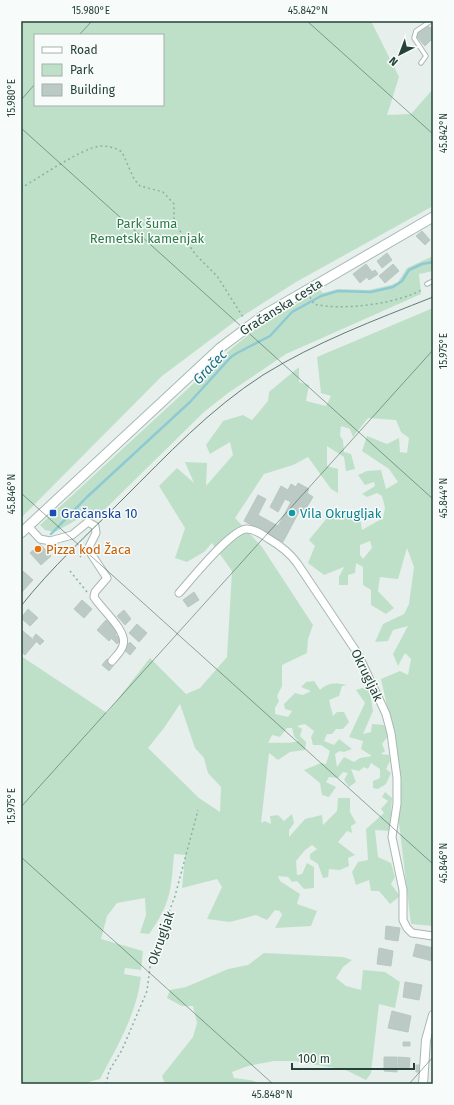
<svg xmlns="http://www.w3.org/2000/svg" width="454" height="1105" font-family="'Fira Sans',sans-serif">
<style>
.green{fill:#bfe0c8;fill-rule:evenodd}
.lines{fill:none;stroke-linecap:round;stroke-linejoin:round}
.stream{stroke:#8ec9d4;stroke-width:2.5}
.building{fill:#bbcac4;stroke:#b8c9c2}
.service-casing{stroke:#a8b8b2;stroke-width:5.5}
.minor-casing{stroke:#a8b8b2;stroke-width:9}
.tertiary-casing{stroke:#a8b8b2;stroke-width:10}
.secondary-casing{stroke:#a4bbb3;stroke-width:11}
.path{stroke:#86b3a5;stroke-width:1.5;stroke-dasharray:2 3;stroke-linecap:butt}
.service{stroke:#fff;stroke-width:3.5}
.minor{stroke:#fff;stroke-width:7}
.tertiary{stroke:#fff;stroke-width:8}
.secondary{stroke:#fff;stroke-width:9}
.tram{stroke:#5f7d75;stroke-width:1}
.ticks{fill:none;stroke:#24423a;stroke-width:1;stroke-opacity:0.45}
.transit-dot{fill:#1a4fb4;stroke:#f7fbf9;stroke-width:1.5}
.culture-dot{fill:#0f9aa8;stroke:#f7fbf9;stroke-width:1.5}
.food-dot{fill:#e8710a;stroke:#f7fbf9;stroke-width:1.5}
.labels{text-anchor:middle;dominant-baseline:central;stroke-width:3;stroke-linejoin:round;paint-order:stroke}
.park-label{font-size:13px;fill:#2d7a4b;stroke:#f7fbf9}
.street-label{font-size:13px;fill:#24423a;stroke:#f7fbf9}
.transit-label{font-size:13px;fill:#164399;stroke:#f7fbf9;text-anchor:start}
.culture-label{font-size:13px;fill:#0d838f;stroke:#f7fbf9;text-anchor:start}
.food-label{font-size:13px;fill:#c56008;stroke:#f7fbf9;text-anchor:start}
.water-label{font-size:14px;font-style:italic;fill:#1c6f80;stroke:#f7fbf9}
.neatline{fill:none;stroke:#24423a;stroke-width:1.5}
.ticks-label{font-size:10px;text-anchor:middle;fill:#24423a}
</style>
<rect width="100%" height="100%" fill="#e6efeb"/>
<path class="green" d="M21,21H371L399,77L387,115L411,114L433,89V206L296,282L238,319L162,376L21,518ZM35,35H163V105H35Z
M433,256V271L419,274L421,294L286,354L228,393L204,412L99,515H85L55,532L45,530L40,525L231,349L258,327L320,290L323,293L338,289L369,290L391,285L398,282L407,268Z
M433,308V926L411,924L399,823V760L381,679L400,671L408,675L411,659L405,653L398,666L393,654L408,626L393,630L388,641L375,642L383,624L404,614L409,604L414,567L407,548L398,579L380,577L378,591L394,608L386,614L371,605V590L363,585V567L356,563L355,573L348,575V585H339V577L344,567L324,575L308,563L315,546L309,540L331,513L359,512L362,530L383,518L385,508L382,496L377,493L367,497L362,494L375,486L374,482L365,485L358,475L367,471L381,470L386,489L398,482L389,469L362,451L367,436L387,444L399,438L400,452L407,453L409,438L401,432L396,420L368,418L353,437L350,429L341,426L340,436L343,440L344,452L351,454L355,469L346,471L344,457L327,446V466L338,469V493L331,489L308,457L293,465L264,474L235,518L262,547L313,625L308,639L307,653L282,665V686L277,696L279,701L275,708V714L288,717L292,711L285,709L284,704L295,693L303,695L311,691L301,687L306,682L314,681L320,690C329,682 335,683 347,685L342,686L339,696L329,700L333,716L337,712H344L349,722L343,729H336L332,734H327L324,741L334,745L339,739L352,749L344,752L340,751L335,754L337,767L344,757L354,762L360,758L372,756L361,749L363,741L349,737L365,703L356,690L369,686L373,711L363,734L371,732L372,724L384,725L388,736L382,744L385,751L381,754L389,755L390,761L386,769L391,773L386,784L378,789L373,788V781L380,778V769L371,763L368,769L364,767L359,771L351,769L356,782L349,787L344,780L348,773L343,772L338,778L329,777L326,782L336,787L329,797L322,795L320,783L304,770L321,763L326,764L330,751L321,745H313L311,737L314,731L305,724L297,726L302,729L300,736L306,742L305,750L290,752L278,760L269,753L261,823L265,821L271,824L270,816L278,815L284,821L292,814L294,823L289,830V837L305,819L322,815L323,825L337,811L338,798H350V812L356,823L351,826L352,833L347,831L338,842L355,855L348,858L349,866L340,870L329,869L328,877L323,878L318,864L310,859V854L317,849L312,845L305,850L296,861L297,875L302,874L307,863L314,867V888L304,889L297,881L292,882L288,877L278,876L280,881L300,894L297,904L317,911L311,926L275,928L282,915L280,911L275,910L267,920L256,915L230,922L207,919L222,887L217,879L182,888L185,855L174,854C171,890 171,903 149,934L140,933L146,915L145,898L117,903L107,916L101,939L143,951L141,970L125,968L124,974L141,977C136,1015 118,1045 100,1079L81,1084H21V656L107,713L150,658L186,694L200,688L227,657L232,571L212,543L204,552L187,562L175,558L185,528L159,486L177,468L194,483L185,462L207,463L206,486L233,455L230,442L210,454L206,445L223,421L243,415L252,420L268,401L269,392L299,367V382L309,385L306,401L326,406L331,396L321,393L317,357ZM370,541L372,548L363,559L360,555V545ZM180,704L195,748L204,758L208,773L221,787L220,812L199,798L148,748L164,728ZM287,728H292L294,736L298,741C289,744 278,742 268,743L272,735L280,737Z
M385,792L392,798L390,831L375,830L378,857L391,863L395,877L391,884L400,896L390,904L379,891H371L369,880L356,885L352,872L358,862L368,860L366,829L384,813L381,809L388,801L382,797Z
M264,953L343,957L352,960L343,967L336,978L346,986L361,990L363,970L385,972L400,982L395,1008L379,1004L371,1073L366,1080L346,1070L294,1061H274L248,1066L232,1072L234,1078L250,1080L263,1084H165L162,1076L193,1037L197,1023L193,1006H182L167,998L170,990L186,987L228,969L248,965Z"/>
<g class="lines">
<path class="stream" d="M51,534L87,497L190,402L231,357L237,353L270,336L292,312L321,296L338,291L371,292L393,287L402,281L409,270L422,264L433,262"/>
</g>
<path class="building" d="M426,24L430,28L433,25V42L431,40L425,46L416,36L418,34L417,32Z
M422,231L430,240L425,245L416,236Z
M387,253L392,260L382,268L377,261Z
M366,264L372,272L375,270L378,274L369,280L367,277L360,283L353,274Z
M393,264L399,271L385,283L379,276Z
M298,483L309,489L307,493L313,497L305,510L301,508L283,542L244,521L258,495L266,499L258,515L278,526L291,502L285,499L278,512L270,507L281,486L288,490L291,484L296,487Z
M40,544L51,556L41,565L30,553Z
M23,571L33,580L22,592L21,573Z
M194,592L199,600L188,607L183,600Z
M82,600L92,609L84,618L74,609Z
M28,609L38,618L30,626L21,618Z
M124,610L131,619L125,625L117,616Z
M106,620L118,632L109,641L97,630Z
M137,624L147,633L139,642L129,633Z
M23,631L36,642L25,655L21,652V634Z
M36,634L44,641L40,645L33,638Z
M116,635L121,640L117,644L112,639Z
M130,642L136,648L130,655L123,649Z
M107,659L114,665L109,671L102,665Z
M386,926L400,928L398,941L385,939Z
M416,944L433,948L432,961L413,956Z
M379,948L393,951L391,966L377,964Z
M405,982L422,985L419,1000L403,997Z
M392,1011L411,1016L408,1032L388,1028Z
M403,1042H410V1046H403Z
M384,1057H397V1072L384,1071Z
M398,1057L410,1058L409,1069H398Z
M416,1065H420V1072H416Z"/>
<g class="lines">
<g class="service-casing">
<path id="service" d="M421,63L426,56L414,38L416,31L431,21
M427,284L433,281"/>
</g>
<g class="minor-casing">
<path id="minor" d="M28,526L40,539L50,541L72,535L88,522L95,526L96,533L88,549L107,578L95,592L94,597C101,609 128,631 123,645C122,651 116,656 112,661
M179,593C191,580 231,529 247,529C255,529 263,535 269,539C281,546 289,552 297,563L358,654L386,714L391,733L397,778V804L392,837L403,890V920L407,928L412,933L433,936"/>
</g>
<g class="tertiary-casing">
<path id="tertiary" d="M423,1084L426,1040L433,1015"/>
</g>
<g class="secondary-casing">
<path id="secondary" d="M21,533L220,348L264,315L433,217"/>
</g>
<path class="path" d="M21,188C39,178 83,147 101,146C109,146 116,148 122,152L134,179L140,186L163,192L174,204V222L195,254L217,276L243,317
M310,297L314,304C342,311 398,304 423,289
M81,552L79,555L81,557
M70,571L87,592
M106,1084L109,1071L122,1050L147,991L151,959L175,896L198,810"/>
<use href="#service" class="service"/>
<use href="#minor" class="minor"/>
<use href="#tertiary" class="tertiary"/>
<use href="#secondary" class="secondary"/>
<path class="tram" d="M21,606C51,568 88,534 123,499C167,455 210,409 263,375C316,342 375,320 433,297"/>
</g>
<path class="ticks" d="M307,21L433,134M79,35L92,21M21,100L35,84M21,128L433,499M21,493L433,864M21,807L433,350M21,857L273,1084M409,1084L433,1057"/>
<rect class="transit-dot" x="49" y="509" width="8" height="8" rx="2"/>
<circle class="culture-dot" cx="292" cy="513" r="4"/>
<circle class="food-dot" cx="38" cy="549" r="4"/>
<g class="labels">
<g class="park-label">
<text x="147" y="223">Park šuma<tspan x="147" dy="15">Remetski kamenjak</tspan></text>
</g>
<g class="street-label">
<text transform="translate(281 307) rotate(-32)">Gračanska cesta</text>
<text transform="translate(367 675) rotate(64)">Okrugljak</text>
<text transform="translate(161 938) rotate(-71)">Okrugljak</text>
</g>
<g class="transit-label">
<text x="61" y="513">Gračanska 10</text>
</g>
<g class="culture-label">
<text x="300" y="513">Vila Okrugljak</text>
</g>
<g class="food-label">
<text x="46" y="549">Pizza kod Žaca</text>
</g>
<g class="water-label">
<text transform="translate(210 367) rotate(-46)">Gračec</text>
</g>
</g>
<rect width="454" height="1105" fill="none" stroke="#f7fbf9" stroke-width="44"/>
<rect x="34" y="34" width="130" height="72" fill="#f7fbf9" stroke="#a3b1ad"/>
<rect x="42" y="47" width="20" height="6" fill="#ffffff" stroke="#a3b1ad"/>
<text x="70" y="54" font-size="12" fill="#24423a">Road</text>
<rect x="42" y="64" width="20" height="12" fill="#bfe0c8" stroke="#a3b1ad"/>
<text x="70" y="74" font-size="12" fill="#24423a">Park</text>
<rect x="42" y="84" width="20" height="12" fill="#bbcac4" stroke="#a3b1ad"/>
<text x="70" y="94" font-size="12" fill="#24423a">Building</text>
<g transform="translate(400 54) rotate(222)" stroke="#f7fbf9" stroke-width="3" paint-order="stroke">
<path d="M0-3L7 15L0 10L-7 15Z" fill="#24423a"/>
<text y="-6" font-size="11" font-weight="bold" text-anchor="middle" fill="#24423a">N</text>
</g>
<path d="M292 1063v6h122v-6" fill="none" stroke="#24423a" stroke-width="2"/>
<text x="298" y="1063" font-size="12" fill="#24423a" stroke="#f7fbf9" stroke-width="3" paint-order="stroke">100 m</text>
<rect x="22" y="22" width="410" height="1061" class="neatline"/>
<g class="ticks-label">
<text x="91" y="14">15.980°E</text>
<text x="308" y="14">45.842°N</text>
<text transform="translate(11 98) rotate(-90)" y="4">15.980°E</text>
<text transform="translate(443 133) rotate(-90)" y="4">45.842°N</text>
<text transform="translate(443 351) rotate(-90)" y="4">15.975°E</text>
<text transform="translate(11 494) rotate(-90)" y="4">45.846°N</text>
<text transform="translate(443 498) rotate(-90)" y="4">45.844°N</text>
<text transform="translate(11 806) rotate(-90)" y="4">15.975°E</text>
<text transform="translate(443 863) rotate(-90)" y="4">45.846°N</text>
<text x="272" y="1098">45.848°N</text>
</g>
</svg>
